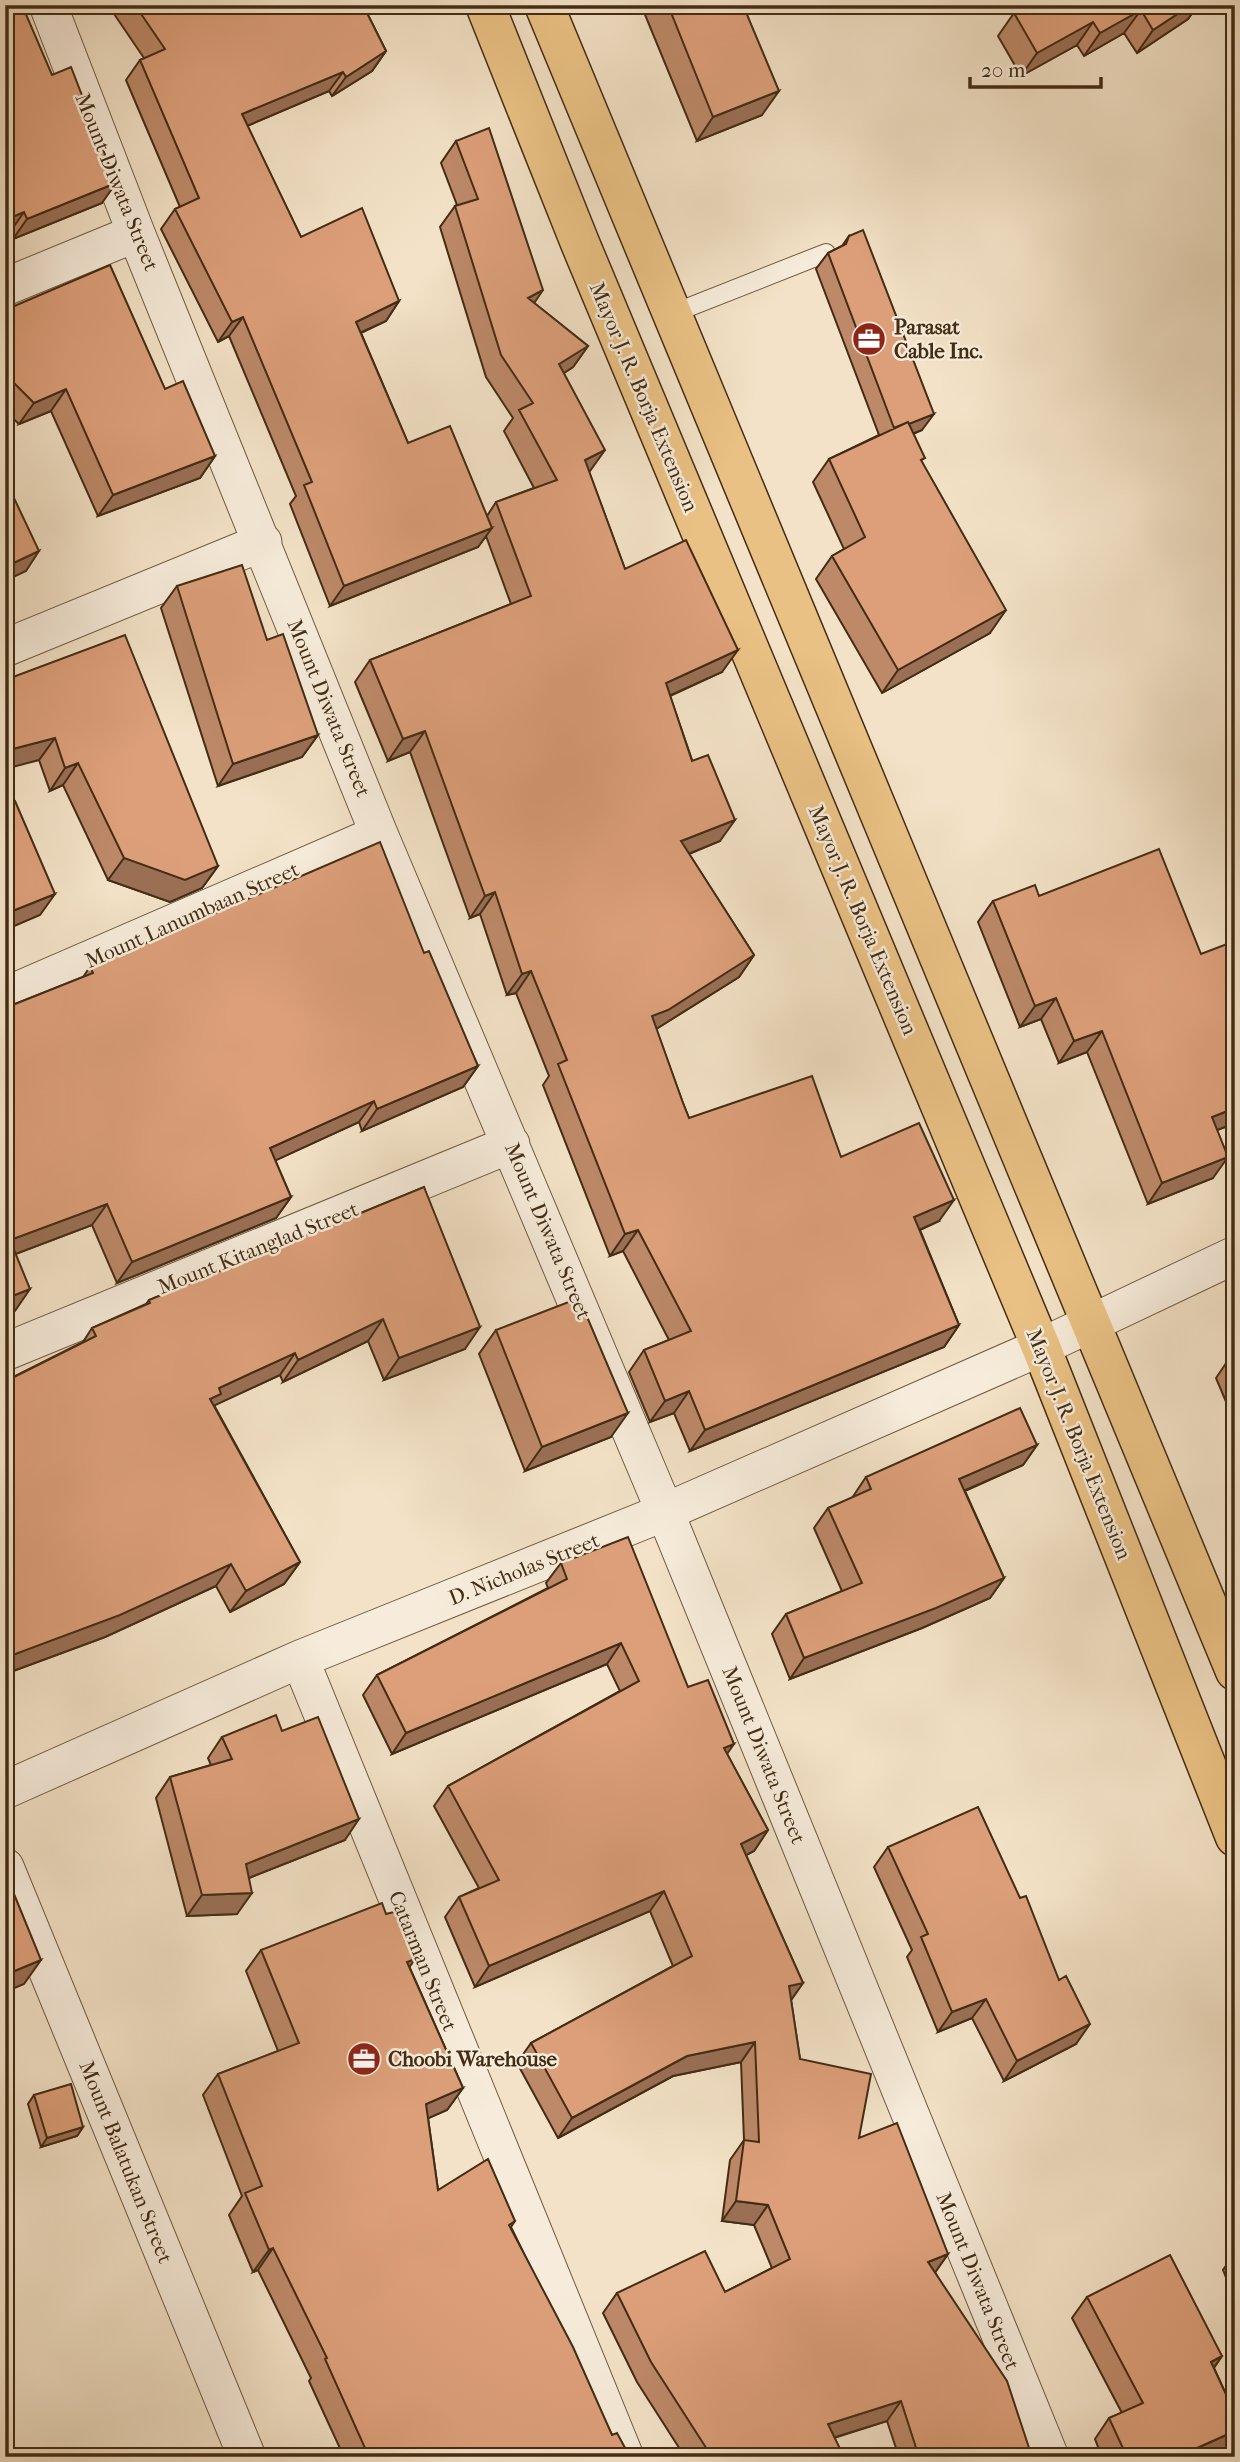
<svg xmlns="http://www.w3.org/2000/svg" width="1240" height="2462" font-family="'IM FELL French Canon',serif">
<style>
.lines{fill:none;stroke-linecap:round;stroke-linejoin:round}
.service-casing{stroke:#6f5a41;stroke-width:20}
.minor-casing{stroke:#6f5a41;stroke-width:39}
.primary-casing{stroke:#432c14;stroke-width:41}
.service{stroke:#f7ecdb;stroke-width:18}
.minor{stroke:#f7ecdb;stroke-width:37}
.primary{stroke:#eac184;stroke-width:38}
.wall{fill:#bd8969;stroke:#432c14;stroke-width:2}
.shaded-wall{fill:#9a6f55;stroke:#432c14;stroke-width:2}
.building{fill:#dc9f7a;stroke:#432c14;stroke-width:2}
.labels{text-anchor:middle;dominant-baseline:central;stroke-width:5;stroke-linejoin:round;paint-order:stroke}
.street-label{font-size:21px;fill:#432c14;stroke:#f7ecdb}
.poi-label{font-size:21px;font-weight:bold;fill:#432c14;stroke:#f7ecdb;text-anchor:start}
</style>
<rect width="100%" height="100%" fill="#f3e2c7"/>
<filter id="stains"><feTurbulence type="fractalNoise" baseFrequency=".00286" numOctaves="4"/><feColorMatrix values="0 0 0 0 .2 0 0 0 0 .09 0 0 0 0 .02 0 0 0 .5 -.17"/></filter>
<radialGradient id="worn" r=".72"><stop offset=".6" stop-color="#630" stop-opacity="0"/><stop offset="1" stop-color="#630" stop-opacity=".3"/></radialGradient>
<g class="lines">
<g class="service-casing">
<path id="service" d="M669,315L826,253"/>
</g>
<g class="minor-casing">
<path id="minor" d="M48,5L136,233L379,834L665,1512L1050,2457
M5,287L136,233
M5,648L263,542
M5,996L379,834
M5,1352L511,1144
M300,1659L625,2457
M5,1790L300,1659L665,1512L1041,1347L1235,1255
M5,1867L247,2457"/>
</g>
<g class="primary-casing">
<path id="primary" d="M485,5L580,243L1041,1347L1235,1837
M544,5C772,562 1007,1114 1235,1671"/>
</g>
<use href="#service" class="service"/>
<use href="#minor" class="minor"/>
<use href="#primary" class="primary"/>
</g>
<path class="wall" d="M5,5L102,203L13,239L10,232L5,234Z
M108,5H363L386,51L372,71L332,96L329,91L247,126L301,237L399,301L386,321L361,333L408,443L487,516L496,502L534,488L504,431L513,418L486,377L440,227L455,206L457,205L441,163L456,141L534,303L588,346L573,367L564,373L589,472L625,569L722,672L670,696L720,841L689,854L754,955L739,977L656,1029L683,1103L689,1118L841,1157L939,1221L920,1230L959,1325L944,1347L690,1451L674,1413L650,1422L629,1372L644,1350L669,1340L623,1251L610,1256L543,1085L549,1076L516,993L507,995L480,914L470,918L410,752L388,761L355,682L370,660L511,604L486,536L478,547L330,606L290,504L296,496L229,336L218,342L161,229L175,209L180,207L126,80L140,60L144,58Z
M641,5H743L762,115L697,141Z
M1027,5H1198L1188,19L1137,53L1124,33L1084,56L1077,45L1021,76L998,36L1014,13Z
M849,236L922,430L913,434L922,462L990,633L882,693L816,579L832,556L844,549L813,482L829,459L879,435L816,269L828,253L842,246Z
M12,307L165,389L215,456L200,478L98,516L51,411L19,424L5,411V317Z
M177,586L267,640L318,735L302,757L218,786L161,608Z
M5,680L218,866L202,888L170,902L108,880L63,785L50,791L39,760Z
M1039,896L1235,1123L1217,1130L1213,1178L1148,1204L1087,1052L1059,1063L1041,1019L1020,1027L978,922L993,901Z
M424,953L478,1066L463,1087L362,1131L359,1122L275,1160L291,1197L276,1218L117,1283L92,1225L15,1254V1311L5,1008L83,977L90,967Z
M424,1187L465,1349L384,1380L368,1341L283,1382L280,1375L214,1405L300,1562L284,1584L230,1612L216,1586L105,1637L5,1674V1381L83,1342L92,1328L146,1304L149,1300Z
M496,1330L611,1437L525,1471L479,1354Z
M1235,1350V1423L1216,1378Z
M1037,1445L1023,1465L965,1491L1004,1578L990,1598L922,1628L790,1679L772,1634L786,1614L842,1591L814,1528L828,1508L852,1498L866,1477Z
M561,1563L688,1687L727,1754L768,1830L754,1851L746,1855L803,1983L791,2000L800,2059L948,2254L935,2272L1032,2457H899L887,2421L834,2438L844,2457H685L637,2382L603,2313L617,2293L725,2292L772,2268L754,2225L722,2221L730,2160L744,2140L741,2062L673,2076L558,2138L517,2063L531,2043L673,1966L650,1911L475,1987L445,1917L459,1897L479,1888L434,1806L448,1786L620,1691L607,1664L392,1754L363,1695L377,1675L548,1588L546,1583Z
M282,1731L345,1840L249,1878L237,1914L187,1916L156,1798L170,1777L211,1765L208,1758L222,1737Z
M888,1847L1076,2044L1004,2081L972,2018L938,2032L907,1957L912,1950L874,1867Z
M386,1914L463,2088L447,2110L428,2118L438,2190L515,2221L511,2227L612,2435L630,2457H344L309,2381L311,2378L258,2270L253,2272L229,2215L242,2196L203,2095L218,2074L278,2051L246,1971L261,1950Z
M34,2095L83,2127L77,2136L41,2147L28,2104Z
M1235,2253V2300L1223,2270Z
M1087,2297L1222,2356L1214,2368L1235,2414V2438L1226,2450L1210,2457H1102L1095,2439L1109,2418L1122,2413L1072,2318Z"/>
<path class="shaded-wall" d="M1191,5H1198L1188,19L1137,53L1153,30Z
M1141,10L1124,33L1084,56L1100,33Z
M1093,22L1077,45L1021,76L1037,53Z
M386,51L372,71L332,96L346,77Z
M343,72L329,91L228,134L242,114Z
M779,91L762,115L697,141L713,117Z
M116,183L102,203L13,239L27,219Z
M24,212L10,232L5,234V220Z
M543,290L528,312V298Z
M399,301L386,321L342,341L356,322Z
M243,317L229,336L218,342L232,322Z
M588,346L573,367L544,386L559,364Z
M66,389L51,411L19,424L34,403Z
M934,414L922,430L883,446L895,429Z
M605,450L590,471L570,482L585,460Z
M215,456L200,478L98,516L113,495Z
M492,528L478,547L330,606L344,586Z
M39,551L26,571L5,581V567Z
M1006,610L990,633L882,693L898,670Z
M738,650L722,672L651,704L666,683Z
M425,731L410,752L388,761L403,739Z
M318,735L302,757L218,786L233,764Z
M55,738L39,760L5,769V751Z
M78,763L63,785L50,791L65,768Z
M735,820L720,841L666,863L681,841Z
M124,858L218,866L202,888L170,902L108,880Z
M495,892L480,914L470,918L485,896Z
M55,894L40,915L5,930V914Z
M754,955L739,977L653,1031L652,1016Z
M531,971L516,993L507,995L522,974Z
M1056,998L1041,1019L1020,1027L1035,1006Z
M1102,1031L1087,1052L1059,1063L1074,1041Z
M478,1066L463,1087L362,1131L377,1109Z
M374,1101L359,1122L255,1170L270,1148Z
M1235,1108V1123L1197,1138L1212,1117Z
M1228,1157L1213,1178L1148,1204L1162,1183Z
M291,1197L276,1218L117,1283L132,1262Z
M954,1200L939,1221L899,1239L914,1217Z
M107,1204L92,1225L5,1258L10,1240Z
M638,1230L623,1251L610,1256L625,1234Z
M30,1289L15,1311L5,1314V1299Z
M383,1319L368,1341L283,1382L298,1360Z
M959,1325L944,1347L690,1451L705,1430Z
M480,1327L465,1349L384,1380L399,1358Z
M295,1353L280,1375L213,1406L195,1421L219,1388Z
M689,1391L674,1413L650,1422L665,1401Z
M628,1413L611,1437L525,1471L542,1447Z
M1037,1445L1023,1465L945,1499L959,1479Z
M300,1562L284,1584L230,1612L246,1591Z
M231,1564L216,1586L105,1637L5,1674V1663L10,1656Z
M1004,1578L990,1598L922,1628L790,1679L804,1658Z
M621,1643L607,1664L392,1754L406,1733Z
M734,1744L720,1764L724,1748Z
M359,1819L345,1840L231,1885L246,1864Z
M768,1830L754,1851L727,1865L741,1844Z
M664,1891L650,1911L475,1987L489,1966Z
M252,1893L237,1914L187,1916L202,1895Z
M415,1959L400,1981L407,1962Z
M41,1960L24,1984L5,1992V1975Z
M803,1983L789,2003V1986Z
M986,1999L972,2018L938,2032L952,2012Z
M1090,2024L1076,2044L1004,2081L1017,2061Z
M755,2042L741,2062L673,2076L558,2138L572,2118L687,2056Z
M463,2088L447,2110L411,2126L426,2104Z
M83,2127L77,2136L41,2147L47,2138Z
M736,2201L768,2205L754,2225L722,2221Z
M273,2248L258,2270L253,2272L269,2250Z
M948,2254L934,2274L928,2262Z
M1222,2356L1207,2377L1211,2362Z
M901,2401L887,2421L813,2444L828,2424Z
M1235,2431V2438L1226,2450L1210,2457H1177Z
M544,2451L539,2457H530Z"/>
<path class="building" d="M5,5H22L52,75L71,67L116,183L27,219L24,212L5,220Z
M135,5H363L386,51L346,77L343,72L242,114L301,237L362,208L399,301L356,322L408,443L450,426L492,528L344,586L304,485L312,482L243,317L232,322L175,209L199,198L140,60L165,49Z
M668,5H743L779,91L713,117Z
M1027,5H1191L1153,30L1141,10L1100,33L1093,22L1037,53L1014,13Z
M489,128L543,290L528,298L588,346L559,364L605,450L585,460L625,569L686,540L738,650L666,683L692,761L708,755L735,820L681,841L754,955L668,1010L652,1016L683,1103L689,1118L812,1076L841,1157L919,1123L954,1200L914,1217L959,1325L705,1430L689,1391L665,1401L644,1350L691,1331L638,1230L625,1234L558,1064L567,1060L531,971L522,974L495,892L485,896L425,731L403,739L370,660L531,596L496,502L557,480L519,410L533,403L501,355L455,206L478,199L456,141Z
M863,230L934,414L909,424L908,422L894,428L828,253L846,244L849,236Z
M110,265L165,389L183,381L215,456L113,495L66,389L34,403L5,374V324L11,322L12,307Z
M908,422L925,458L921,460L1006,610L898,670L832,556L865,537L829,459Z
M5,479L39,551L5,567Z
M242,565L267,640L283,634L318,735L233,764L177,586Z
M125,635L218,866L185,880L124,858L78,763L65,768L55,738L5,751V680Z
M15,801L55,894L5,914V805Z
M380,842L424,953L429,951L478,1066L377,1109L374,1101L270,1148L291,1197L132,1262L107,1204L10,1240L30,1289L5,1299V1008L93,973L90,967Z
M1159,849L1201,954L1235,941V1108L1212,1117L1228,1157L1162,1183L1102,1031L1074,1041L1056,998L1035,1006L993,901L1035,885L1039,896Z
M424,1187L480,1327L399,1358L383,1319L298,1360L295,1353L219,1388L221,1394L210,1399L300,1562L246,1591L231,1564L120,1615L10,1656L5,1645V1392L10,1390L6,1381L96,1336L92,1328L150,1303L149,1300Z
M579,1298L628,1413L542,1447L496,1330Z
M1020,1408L1037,1445L959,1479L1004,1578L936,1608L804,1658L786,1614L862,1583L828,1508L871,1489L866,1477Z
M628,1537L688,1687L708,1680L734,1744L724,1748L768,1830L741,1844L803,1983L789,1986L800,2059L871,2074L859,2138L897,2123L948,2254L928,2262L1007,2381L1032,2457H919L901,2401L828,2424L844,2457H712L651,2362L617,2293L705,2251L725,2292L790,2259L768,2205L736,2201L744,2140L759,2142L755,2042L687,2056L572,2118L531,2043L692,1956L664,1891L489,1966L459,1897L499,1880L448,1786L639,1681L621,1643L406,1733L377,1675L567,1579L561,1563Z
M276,1715L282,1731L318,1717L359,1819L246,1864L252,1893L202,1895L170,1777L232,1759L222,1737Z
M978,1807L1020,1898L1026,1896L1059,1980L1066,1976L1090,2024L1017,2061L986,1999L952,2012L921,1937L928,1934L888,1847Z
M5,1872L41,1960L5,1975Z
M382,1903L386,1914L402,1910L415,1959L407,1962L463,2088L426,2104L438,2190L488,2159L515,2221L509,2225L573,2347L612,2435L617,2433L630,2457H546L544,2451L530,2457H369L325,2359L327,2358L273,2248L269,2250L245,2193L262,2186L218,2074L299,2043L261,1950Z
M71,2084L83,2127L47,2138L34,2095Z
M1170,2255L1222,2356L1211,2362L1235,2414V2431L1177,2457H1127L1109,2418L1143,2403L1087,2297Z"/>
<defs>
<g id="office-disc" transform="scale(1.75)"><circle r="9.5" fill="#8f2418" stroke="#f7ecdb"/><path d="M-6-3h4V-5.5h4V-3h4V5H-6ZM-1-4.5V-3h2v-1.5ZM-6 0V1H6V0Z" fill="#fff"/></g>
</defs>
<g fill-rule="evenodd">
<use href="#office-disc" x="869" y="339"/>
<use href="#office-disc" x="364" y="2059"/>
</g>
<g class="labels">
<g class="street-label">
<text transform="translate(117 182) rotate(68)">Mount Diwata Street</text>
<text transform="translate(644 397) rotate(67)">Mayor J. R. Borja Extension</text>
<text transform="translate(329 708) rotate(68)">Mount Diwata Street</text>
<text transform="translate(192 915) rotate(-24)">Mount Lanumbaan Street</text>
<text transform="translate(863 920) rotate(67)">Mayor J. R. Borja Extension</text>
<text transform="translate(548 1231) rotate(67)">Mount Diwata Street</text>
<text transform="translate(258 1248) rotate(-22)">Mount Kitanglad Street</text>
<text transform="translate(1079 1444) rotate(68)">Mayor J. R. Borja Extension</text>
<text transform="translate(524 1569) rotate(-22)">D. Nicholas Street</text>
<text transform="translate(764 1755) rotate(68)">Mount Diwata Street</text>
<text transform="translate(423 1961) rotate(68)">Catarman Street</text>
<text transform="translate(126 2162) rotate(68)">Mount Balatukan Street</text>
<text transform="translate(978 2281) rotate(68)">Mount Diwata Street</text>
</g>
<g class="poi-label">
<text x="894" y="327">Parasat<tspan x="894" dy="24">Cable Inc.</tspan></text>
<text x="388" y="2059">Choobi Warehouse</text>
</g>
</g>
<rect width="1240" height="2462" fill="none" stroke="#f3e2c7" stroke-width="28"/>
<rect x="7" y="7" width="1226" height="2448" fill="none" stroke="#432c14" stroke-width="3.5"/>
<rect x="14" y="14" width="1212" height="2434" fill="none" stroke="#432c14" stroke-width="2"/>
<path d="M970 77v10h131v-10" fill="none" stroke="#432c14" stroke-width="3.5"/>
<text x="981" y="77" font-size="21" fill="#432c14" stroke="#f7ecdb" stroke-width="5" paint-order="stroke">20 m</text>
<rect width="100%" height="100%" filter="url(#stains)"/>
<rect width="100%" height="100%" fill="url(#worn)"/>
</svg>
